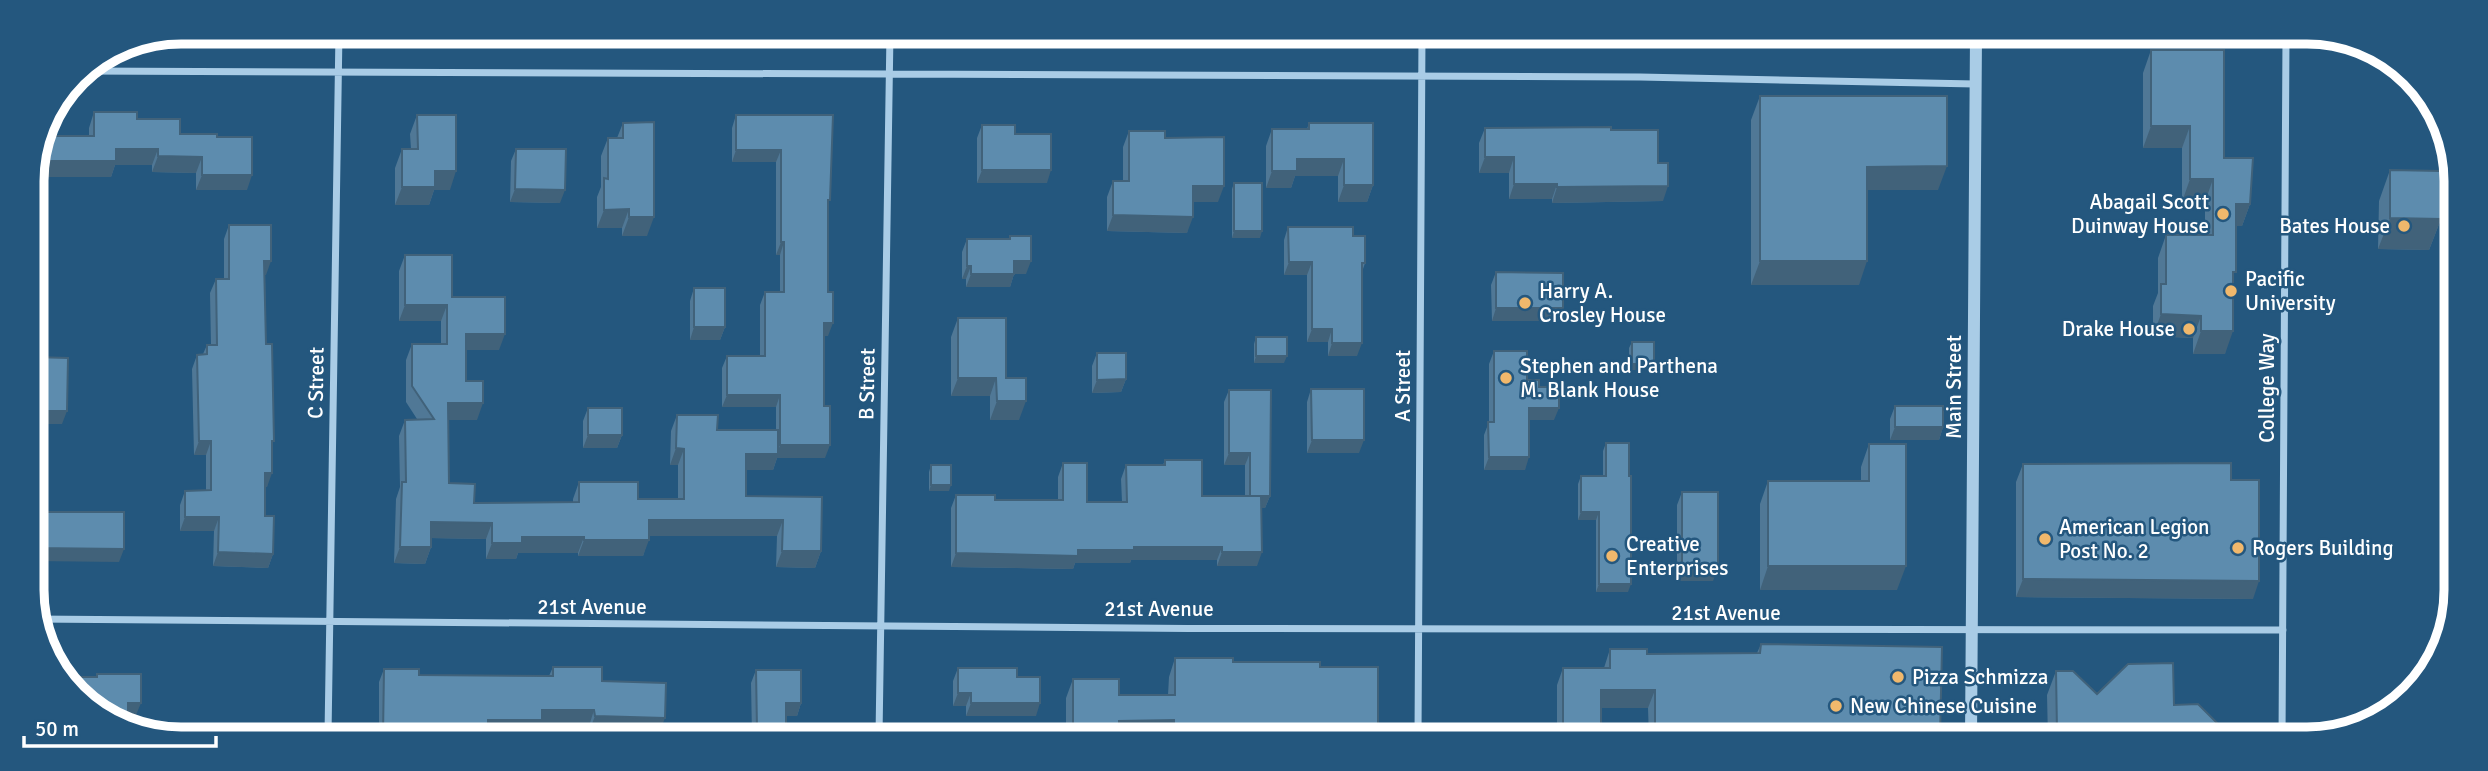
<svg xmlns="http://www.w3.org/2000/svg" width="2488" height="771" font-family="Signika,sans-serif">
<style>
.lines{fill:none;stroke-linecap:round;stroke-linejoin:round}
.minor{stroke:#a9cce6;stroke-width:7}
.tertiary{stroke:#a9cce6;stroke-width:12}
.wall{fill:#507896}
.shaded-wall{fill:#41627a}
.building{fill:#5d8cae;stroke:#41627a;stroke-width:2}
.poi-dot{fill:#f0b86c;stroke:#24577e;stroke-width:2.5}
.labels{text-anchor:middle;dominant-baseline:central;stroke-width:5;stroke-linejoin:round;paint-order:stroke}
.poi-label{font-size:21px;fill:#fff;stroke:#24577e;text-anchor:start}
.street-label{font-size:21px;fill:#fff;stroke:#24577e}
.rim{fill:none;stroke:#fff;stroke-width:9}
</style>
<rect width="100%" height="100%" fill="#24577e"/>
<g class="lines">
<path class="minor" d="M82,71L1640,77L1975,84
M34,619C784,627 1533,632 2283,630
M328,735L339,32
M879,736L890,33
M1418,737L1422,34
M2282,739L2286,36"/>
<path class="tertiary" d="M1971,738L1976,36"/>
</g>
<path class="wall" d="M2151,50L2224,158L2250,204L2242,226H2236L2233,278L2225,354H2193V338L2153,336V306L2158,293V258L2166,235H2205V202H2182V148H2143V73Z
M1760,96L1938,190H1867L1859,285H1751V120Z
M94,112L137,119L180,134L217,137L247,190H196V173L152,172V165H115L111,177H39L37,182H32L43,136H89V128Z
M417,115L450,190H434L429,205H395V168L402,149H411L410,134Z
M736,115H833L828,206V336H824L825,458H777L773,470H746V496L822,497L821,551L815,568L776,567L777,536H649L643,556H578V553H518L516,559H486V539L431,538V547L425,564L394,563L396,499L400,487L399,436L405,420L417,419L406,402V360L412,344H441V321H399V271L405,255L452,297L499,350H466V381L477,420H448L449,483L474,503L573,502V499L579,482L638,499H678V465H670L671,431L677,415L717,430H776V407H722V368L727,356H760V305L765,292H780V255H776V162H732V128Z
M623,123L647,236H622V228H597V197L601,187V156L608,138H617Z
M1309,123L1373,185L1367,202H1338V176H1295L1291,188H1266V146L1272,129H1307Z
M982,125L1015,134L1047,183H977V138Z
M1485,128L1611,130L1658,163L1663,201L1552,203V199H1509V173H1479V143Z
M1129,131L1165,138L1218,202H1193L1187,233L1107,231V197L1113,181H1123V147Z
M516,149L560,203L510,202L511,161Z
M2390,170L2441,219L2429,250L2378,249L2379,201Z
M1234,183L1260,238H1232V189Z
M229,225L266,275H265L266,344L272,447L267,487H265V516L273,554L268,568L213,566L214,531H180V505L185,491L206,490V455H194L192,369L197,355L203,354L207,345H211L210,293L216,279H224V239Z
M1288,227L1353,236L1365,263L1362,272L1357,356H1328V342H1307V275H1284V240Z
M1010,236L1026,274H1014L1010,287H966V279H962V252L967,239H1009Z
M1496,272L1559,321H1492L1491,285Z
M694,288L725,327L720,340H690V301Z
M958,318L1006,378L1019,420H990V396H951V337Z
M1256,337L1284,363H1254V344Z
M1632,342L1651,370H1629V348Z
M1494,351L1527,380L1539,387L1554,420H1529L1525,470H1484V435L1489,422V364Z
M1097,353L1126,379L1121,392L1092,393V366Z
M1311,389L1359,453H1307V402Z
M1229,390L1270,496L1265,508H1261L1257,566H1217V560H1131L1130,563H1075L1073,569L951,567V508L956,495L995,500H1058V477L1063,463L1087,502H1122L1121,479L1126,465H1163L1165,460L1202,496H1245V465H1224V402Z
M1895,406L1943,427L1939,440H1890V419Z
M588,408L622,435L617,448H583V421Z
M1606,443L1628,592H1596V520H1578V484L1581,476H1603V451Z
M1869,444L1897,590H1760V504L1768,481H1861V467Z
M2023,464L2231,480L2253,599L2016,597V482Z
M931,465L949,491H929V472Z
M1682,492L1713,581H1677V505Z
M1761,644L1940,738H1649L1648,708H1601L1596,738H1557V685L1563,668H1604L1610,649L1647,654L1757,653Z
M1175,658L1320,667L1378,737H1066V698L1073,679L1119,695H1168L1169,677Z
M553,667L660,731L590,729V723H541L537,733H487V735H379V682L384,669L419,675L549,676Z
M958,668L1017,677L1036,716H966V706H953V681Z
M756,670L801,703L797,716H786V736H752L751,683Z
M2056,671L2097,694L2174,705L2232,738L2254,739H2048L2047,695Z"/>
<path class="shaded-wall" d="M2151,126H2190L2182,148H2143Z
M116,149H158L152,165H115L111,177H39L37,182H32L33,166L43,161Z
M736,150H781L776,162H732Z
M158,156L202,157L196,173L152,172Z
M1485,157H1514L1509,173H1479Z
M1297,159H1344L1338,176H1295L1291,188H1266L1272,171Z
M1947,166L1938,190H1858L1867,167Z
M982,170H1051L1047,183H977Z
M435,171H456L450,190H434L429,205H395L402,187Z
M202,175H252L247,190H196Z
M2190,179H2213L2205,202H2182Z
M1514,184H1557L1552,199H1509Z
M1344,185H1373L1367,202H1338Z
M1193,186H1224L1218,202H1187Z
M1668,186L1663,201L1552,203L1557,187Z
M515,189L565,190L560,203L510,202Z
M2236,204H2250L2242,226H2227Z
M629,209L622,228H597L604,210Z
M1113,215L1193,217L1187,233L1107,231Z
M629,217H654L647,236H622Z
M2390,218L2441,219L2429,250L2378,249Z
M1234,231H1262L1260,238H1232Z
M781,242H784L780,255H776Z
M264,261H271L266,275H259Z
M1014,261H1031L1026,274H1010Z
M1760,261H1867L1859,285H1751Z
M1289,262H1312L1307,275H1284Z
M967,266H971L966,279H962Z
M971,274H1014L1010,287H966Z
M32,290H46L42,303H33Z
M405,305H447L441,321H399Z
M1496,308H1563L1559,321H1492Z
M2161,314L2201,316L2193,338L2153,336Z
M824,323H833L828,336H820Z
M694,327H725L720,340H690Z
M1312,329H1332L1328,342H1307Z
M2201,331H2233L2225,354H2193Z
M466,334H505L499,350H461Z
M1332,343H1362L1357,356H1328Z
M1256,356H1287L1284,363H1254Z
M1632,364H1654L1651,370H1629Z
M958,378H996L990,396H951Z
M1126,379L1121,392L1092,393L1097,380Z
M727,395H780L776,407H722Z
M997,401H1026L1019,420H990Z
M448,403H483L477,420H442Z
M1529,408H1559L1554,420H1524Z
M33,411H67L62,424H33Z
M1895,427H1943L1939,440H1890Z
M588,435H622L617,448H583Z
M1312,440H1364L1359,453H1307Z
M199,441H211L206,455H194Z
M780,445H830L825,458H777L773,470H740L746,454H777Z
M676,448L684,449L678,465H670Z
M1229,453H1250L1245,465H1224Z
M1489,457H1529L1525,470H1484Z
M265,473H272L267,487H259Z
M931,485H951L949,491H929Z
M1250,496H1270L1265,508H1245Z
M1581,512H1599L1596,520H1578Z
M185,517H219L214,531H180Z
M649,520H783L777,536H643Z
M431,522L492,523L486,539L426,538Z
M522,537H584L578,553H518L516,559H486L492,543Z
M584,540H649L643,556H578Z
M400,547H431L425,564L394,563Z
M1134,547H1222L1217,560H1131L1130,563H1075L1073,569L951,567L956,553Z
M34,548L124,549L119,562L34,561Z
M782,551H821L815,568L776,567Z
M218,552L273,554L268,568L213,566Z
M1222,552H1262L1257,566H1217Z
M1768,566H1906L1897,590H1760Z
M1682,568H1718L1713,581H1677Z
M2023,579L2259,581L2253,599L2016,597Z
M1599,584H1631L1628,592H1596Z
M1601,690H1655L1648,708H1595Z
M958,693H971L966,706H953Z
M128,703H141L136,715H124Z
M786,703H801L797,716H781Z
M971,703H1040L1036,716H966Z
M542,710H594L590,723H541L537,733H487V735H417L419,731Z
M595,716L665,718L660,731L590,729Z
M1174,720L1168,737H1113L1119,721Z
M1563,724H1601L1596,738H1558Z
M757,729H767L764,736H755Z
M2057,731H2066L2063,739H2054Z"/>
<path class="building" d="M2151,50H2224V158H2253L2250,204H2236V272H2233V331H2201V316L2161,314V284H2166V235H2213V179H2190V126H2151Z
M1760,96H1947V166L1867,167V261H1760Z
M94,112H137V119H180V134H217V137H252V175H202V157L158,156V149H116V161H43V166H33L43,123V136H94Z
M417,115H456V171H435V187H402V149H418Z
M736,115H833L830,200H828V292H833V323H824V406H830V445H780V395H727V356H765V292H784V242H781V150H736Z
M654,122V217H629V209L604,210V178L608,179V138H623V123Z
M1309,123H1373V185H1344V159H1297V171H1272V129H1309Z
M982,125H1015V134H1051V170H982Z
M1611,127V130H1658V163H1668V186L1557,187V184H1514V157H1485V128Z
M1129,131H1165V138L1224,137V186H1193V217L1113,215V181H1129Z
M516,149H566L565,190L515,189Z
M2390,170L2441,171V219L2390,218Z
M1234,183H1262V231H1234Z
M229,225H271V261H264L266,344H272L274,441H272V473H265V516H274L273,554L218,552L219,517H185V491L211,490V441H199L197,355L207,354V345H217L216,279H229Z
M1288,227H1353V236H1365V263H1362V343H1332V329H1312V262H1289Z
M1010,236H1031V261H1014V274H971V266H967V239H1010Z
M46,245V290H32V246Z
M405,255H452V297H505V334H466V381H483V403H448L449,483L475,484L474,503L579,502V482H638V499H684V449L676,448L677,415H718L717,430H778V454H746V496L822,497L821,551H782L783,520H649V540H584V537H522V543H492V523L431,522V547H400L402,482H406L405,420L434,419L412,386V344H447V305H405Z
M1496,272L1563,273V308H1496Z
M694,288H725V327H694Z
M958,318H1006V378H1026V401H997L996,378H958Z
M1256,337H1287V356H1256Z
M1632,342H1654V364H1632Z
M1494,351H1527V380H1539V387H1559V408H1529V457H1489L1488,422H1494Z
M1097,353H1126V379L1097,380Z
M33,357L68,358L67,411H33Z
M1311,389H1364V440H1312Z
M1229,390H1271L1270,496H1250V453H1229Z
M1895,406H1943V427H1895Z
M588,408H622V435H588Z
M1606,443H1629V476H1631V584H1599V512H1581V476H1606Z
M1869,444H1906V566H1768V481H1869Z
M1165,460H1202V496H1261L1262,552H1222V547H1134V550H1078V556L956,553V495H995V500H1063V463H1087V502H1127L1126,465H1165Z
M2231,463V480H2259V581L2023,579V464Z
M931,465H951V485H931Z
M1682,492H1718V568H1682Z
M34,496H47V512H124V549L34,548Z
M1761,644L1942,647L1940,738H1655V690H1601V724H1563V668H1610V649H1647V654L1760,653Z
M1175,658H1233V662H1320V667H1378V737H1174V720L1119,721V737H1073V679H1119V695H1175Z
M2173,663L2174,705L2198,704L2232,738H2254V739H2066V731H2057L2056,671H2073L2097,694L2128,664Z
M553,667H602V681L666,683L665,718L595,716L594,710H542V720H488V732L419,731V735H383L384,669H419V675L553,676Z
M958,668H1017V677H1040V703H971V693H958Z
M756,670H801V703H786V736H766L767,729H757Z
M97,674H141V703H128V727L75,696L65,677H97Z"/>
<g class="poi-dot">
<circle cx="2223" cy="214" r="7"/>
<circle cx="2404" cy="226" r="7"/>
<circle cx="2231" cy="291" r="7"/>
<circle cx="1525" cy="303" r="7"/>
<circle cx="2189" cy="329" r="7"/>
<circle cx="1506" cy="378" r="7"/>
<circle cx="2045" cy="539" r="7"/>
<circle cx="2238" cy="548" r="7"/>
<circle cx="1612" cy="556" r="7"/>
<circle cx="1898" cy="677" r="7"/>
<circle cx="1836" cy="706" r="7"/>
</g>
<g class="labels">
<g class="poi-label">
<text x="2209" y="202" text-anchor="end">Abagail Scott<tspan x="2209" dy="24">Duinway House</tspan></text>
<text x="2390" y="226" text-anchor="end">Bates House</text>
<text x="2245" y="279">Pacific<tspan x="2245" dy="24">University</tspan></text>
<text x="1539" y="291">Harry A.<tspan x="1539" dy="24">Crosley House</tspan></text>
<text x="2175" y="329" text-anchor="end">Drake House</text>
<text x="1520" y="366">Stephen and Parthena<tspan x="1520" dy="24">M. Blank House</tspan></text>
<text x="2059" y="527">American Legion<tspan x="2059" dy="24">Post No. 2</tspan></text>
<text x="1626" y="544">Creative<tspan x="1626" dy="24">Enterprises</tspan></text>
<text x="2252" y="548">Rogers Building</text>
<text x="1912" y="677">Pizza Schmizza</text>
<text x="1850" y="706">New Chinese Cuisine</text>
</g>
<g class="street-label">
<text transform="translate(316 383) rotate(-89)">C Street</text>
<text transform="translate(867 384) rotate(-89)">B Street</text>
<text transform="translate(1403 386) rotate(-90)">A Street</text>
<text transform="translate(1954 387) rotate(-90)">Main Street</text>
<text transform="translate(2267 388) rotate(-90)">College Way</text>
<text x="592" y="607">21st Avenue</text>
<text x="1159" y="609">21st Avenue</text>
<text x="1726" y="613">21st Avenue</text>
</g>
</g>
<path d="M0 0H2488V771H0ZM181 44H2307A137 137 0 0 1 2444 181V590A137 137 0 0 1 2307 727H181A137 137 0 0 1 44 590V181A137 137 0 0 1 181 44Z" fill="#24577e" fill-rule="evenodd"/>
<path class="rim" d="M181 44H2307A137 137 0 0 1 2444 181V590A137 137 0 0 1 2307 727H181A137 137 0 0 1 44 590V181A137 137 0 0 1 181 44Z"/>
<path d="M24 736v10h192v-10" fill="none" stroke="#ffffff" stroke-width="3.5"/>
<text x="35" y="736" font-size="21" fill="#ffffff" stroke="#24577e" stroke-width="5" paint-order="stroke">50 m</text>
</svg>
